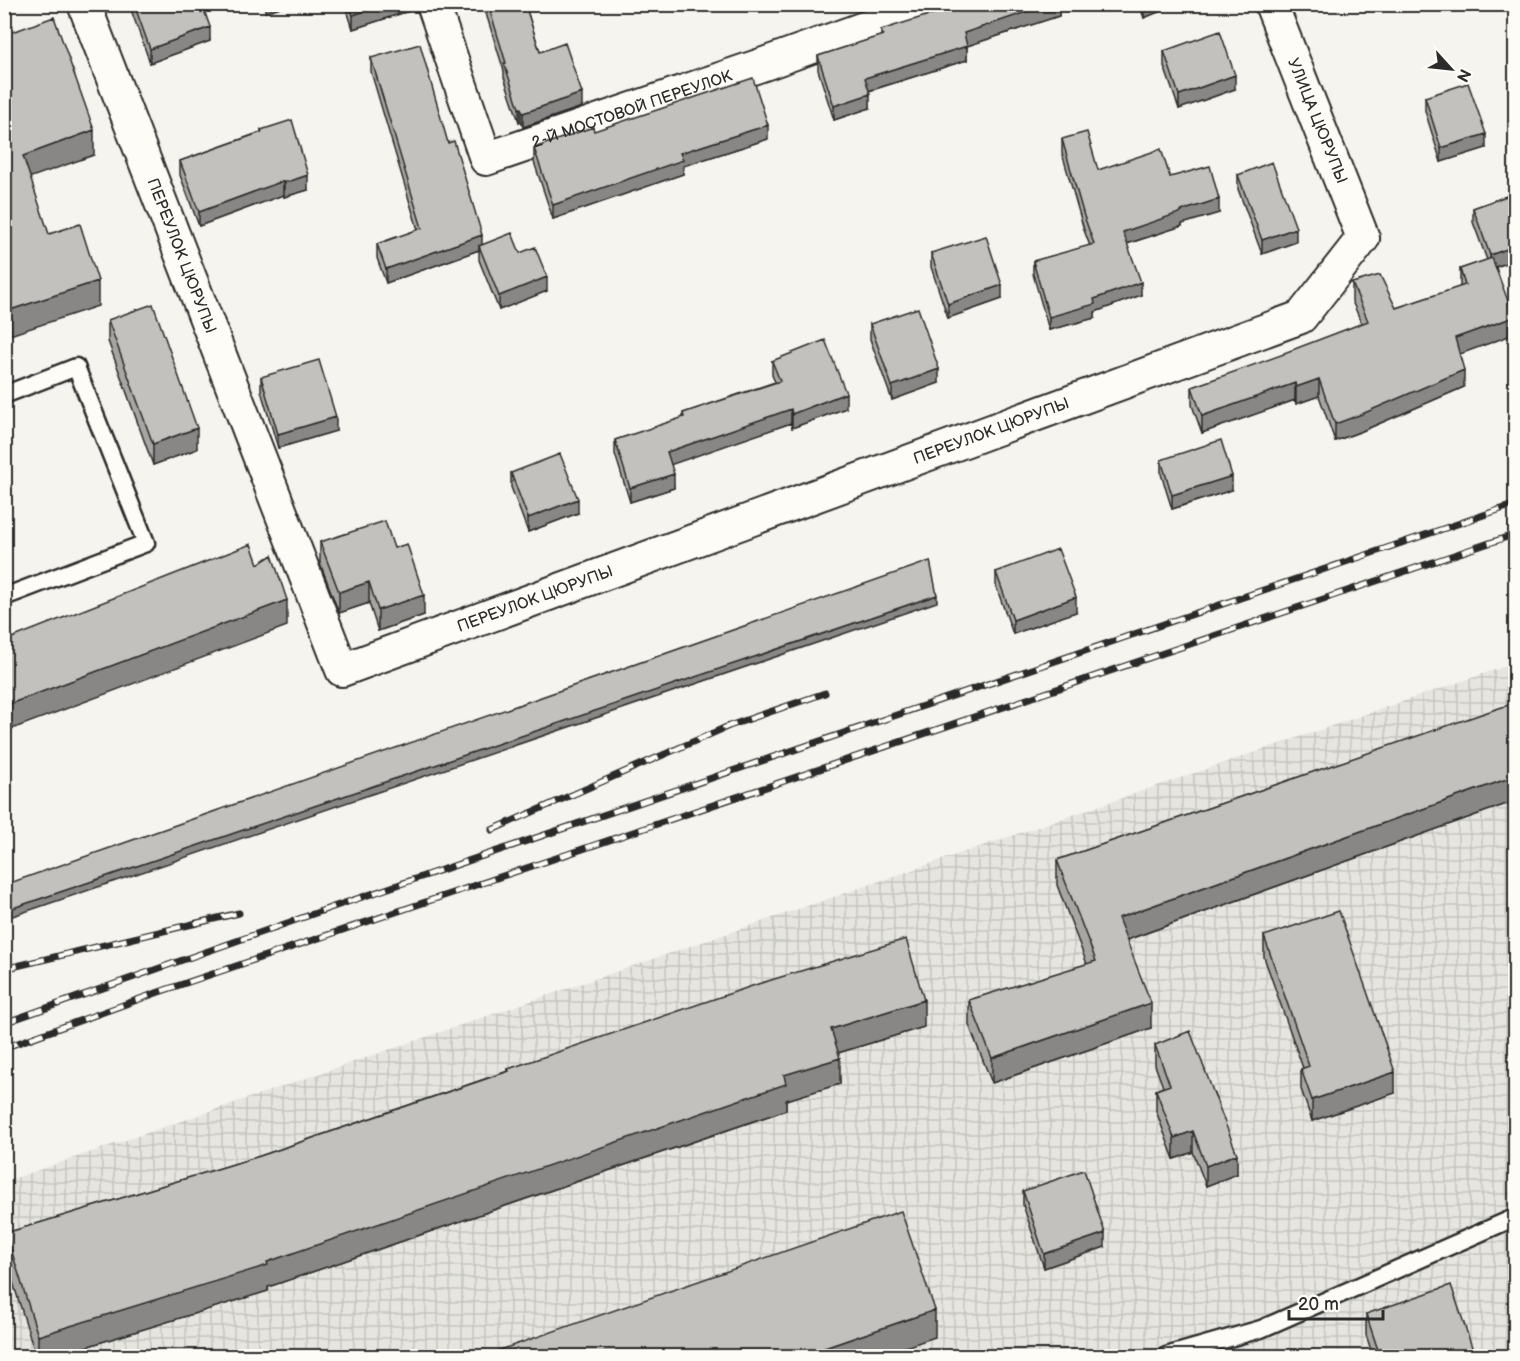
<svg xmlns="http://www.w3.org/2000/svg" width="1520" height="1361" font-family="'Balsamiq Sans',sans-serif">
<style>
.industrial{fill:url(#industrial-grid)}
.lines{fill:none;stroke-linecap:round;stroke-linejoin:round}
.service-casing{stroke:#2b2b2b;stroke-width:21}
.minor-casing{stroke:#2b2b2b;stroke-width:36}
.service{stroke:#fdfcf7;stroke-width:16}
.minor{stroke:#fdfcf7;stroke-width:32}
.rail-casing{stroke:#2b2b2b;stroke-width:7}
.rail{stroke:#fdfcf7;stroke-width:4.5;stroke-dasharray:14;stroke-linecap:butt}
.wall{fill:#a7a6a3;stroke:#2b2b2b;stroke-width:1.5}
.shaded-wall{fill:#888785;stroke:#2b2b2b;stroke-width:1.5}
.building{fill:#c2c1be;stroke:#2b2b2b;stroke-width:1.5}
.labels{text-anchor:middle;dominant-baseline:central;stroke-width:6;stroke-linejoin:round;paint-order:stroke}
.street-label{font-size:16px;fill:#2b2b2b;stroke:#fdfcf7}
</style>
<defs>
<pattern id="industrial-grid" width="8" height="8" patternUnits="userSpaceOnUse" patternTransform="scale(1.5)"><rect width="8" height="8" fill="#e6e5e0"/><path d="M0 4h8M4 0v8" fill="none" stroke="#c5c5c0"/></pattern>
</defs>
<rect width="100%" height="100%" fill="#f5f4ef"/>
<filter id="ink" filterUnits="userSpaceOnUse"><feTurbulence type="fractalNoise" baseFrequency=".0167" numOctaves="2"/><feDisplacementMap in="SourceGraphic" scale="12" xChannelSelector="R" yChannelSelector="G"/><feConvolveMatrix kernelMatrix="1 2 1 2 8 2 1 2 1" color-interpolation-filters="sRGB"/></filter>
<g filter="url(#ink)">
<path class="industrial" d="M1515,663V1356H5L4,1182Z"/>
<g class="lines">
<g class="service-casing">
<path id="service" d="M4,395L76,367L146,543L4,597
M1166,1356L1261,1329L1516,1217"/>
</g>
<g class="minor-casing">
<g id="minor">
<path id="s1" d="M84,4L342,670L1301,317L1363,238L1271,4"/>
<path id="s2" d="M433,4L486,159L764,64L931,4"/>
</g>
</g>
<use href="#service" class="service"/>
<use href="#minor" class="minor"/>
<g class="rail-casing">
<path id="rail" d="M492,830L729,726L825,693
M4,969L239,913
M4,1023L327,909L1516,504
M4,1048L159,992L1516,534"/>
</g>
<use href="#rail" class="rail"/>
</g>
<path class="wall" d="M129,4H202L210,41L150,63Z
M345,4H409V11L353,29Z
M483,4H525L540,52L582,107L523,127L521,122H519L504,77V71Z
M1059,4V16L967,46V60L869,91L870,108L834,120L818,70V56L881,36V30Z
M1139,4H1178L1144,18Z
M1164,51L1235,89L1179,109L1164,66Z
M371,58L448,143L482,245L520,253L547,291L499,310L479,260V250L386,283L377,258V244L418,230L371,72Z
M1425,97L1486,148L1441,162L1425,111Z
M261,130L308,190L284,197L283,195L199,226L180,175V161L261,132Z
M594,131L768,139L683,166V174L553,219L534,162V148Z
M1062,139L1098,170L1170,177L1219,213L1182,224V226L1127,244L1141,295L1095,312V318L1049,330L1033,274V261L1090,246L1084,230L1062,153Z
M1238,175L1296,242L1262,254L1238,189Z
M1515,193V260L1496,267L1514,334L1459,354L1464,387L1362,431L1335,441L1319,396L1296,404L1295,400L1202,433L1192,405V387L1284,355L1362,324L1352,301V283L1396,308L1460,287V269L1487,260L1473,222V208Z
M931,253L1002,299L948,318L931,267Z
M108,320L197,449L153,465L108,341Z
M870,324L939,383L892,400L870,339Z
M772,361L846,408L792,428L791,423L671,464L674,488L630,502L615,454V440L683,418V413L775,382L772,375Z
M261,377L336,431L278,448L261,391Z
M1161,460L1232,490L1172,509L1161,474Z
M511,473L578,513L528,532L511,487Z
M320,542L394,548L424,615L378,631L369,603L339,613L320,563Z
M996,572L1076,612L1013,634L996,586Z
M1515,703V801L1127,940L1151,1028L992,1083L969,1025V1000L1087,964L1057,885V860Z
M1264,936L1395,1093L1312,1121L1301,1089V1069L1303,1068L1264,957Z
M924,1027L838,1053L840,1084L786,1100V1110L268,1287V1291L56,1356H36L6,1260V1233L260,1156L508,1071V1069Z
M1155,1045L1237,1174L1206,1186L1193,1152L1174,1159L1156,1111V1090L1163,1087L1155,1065Z
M1023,1191L1105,1247L1044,1268L1023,1205Z
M1366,1314L1475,1356H1373L1366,1335Z"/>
<path class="shaded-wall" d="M265,4H291L265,12Z
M385,4H409V11L353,29V15Z
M1050,4H1059V16L964,47V33Z
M1144,4H1178L1144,18Z
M210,27V41L150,63V49Z
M967,46V60L865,92V78Z
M1235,75V89L1179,109V95Z
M582,93V107L523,127V113Z
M870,94V108L834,120V106Z
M519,108H521V122H519Z
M768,125V139L683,166V174L553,219V205L592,191L680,153Z
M94,130V155L23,180V156Z
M1486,134V148L1441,162V148Z
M308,175V190L284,197V183Z
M283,181V195L199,226V212Z
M1219,199V213L1182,224V226L1123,245V232L1181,211Z
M1296,228V242L1262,254V240Z
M482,235V249L479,246V250L386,283V269Z
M1515,246V260L1490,269V255Z
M547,277V291L499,310V296Z
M98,281V306L4,337V312Z
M1141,282V295L1095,312V318L1049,330V317L1094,299Z
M1002,285V299L948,318V304Z
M1514,317V334L1455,356V338Z
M939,369V383L892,400V386Z
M1464,370V387L1362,431L1335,441V424Z
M1319,379V396L1296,404V387Z
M1295,383V400L1202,433V416Z
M846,393V408L792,428V414Z
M791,409V423L667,466V452Z
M336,417V431L278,448V434Z
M197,428V449L153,465V444Z
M674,474V488L630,502V488Z
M1232,476V490L1172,509V495Z
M578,499V513L528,532V518Z
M369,582V603L339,613V592Z
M424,595V615L378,631V610Z
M937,595V602L4,919V911Z
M1076,597V612L1013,634V620Z
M287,600V626L4,732V706Z
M1515,776V801L1118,943V918Z
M924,1000V1027L831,1055V1029Z
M1151,1003V1028L992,1083V1058Z
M840,1058V1084L786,1100V1110L268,1287V1291L56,1356H38V1336L267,1262L784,1075Z
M1395,1072V1093L1312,1121V1100Z
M1193,1131V1152L1174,1159V1138Z
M1237,1154V1174L1206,1186V1166Z
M1105,1233V1247L1044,1268V1254Z
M935,1310V1337L879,1356H801Z"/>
<path class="building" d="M134,4H202L210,27L150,49Z
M349,4H385L353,15Z
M488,4H525L540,52L565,43L582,93L523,113L521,108H519L504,63H506Z
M964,4H1050L964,33L967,46L865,78L870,94L834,106L818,56L883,35L881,30Z
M54,17L94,130L23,156L49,234L80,224L98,281L4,312V35Z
M1220,31L1235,75L1179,95L1164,51Z
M420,44L448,143L454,141L482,235L386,269L377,244L422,228L371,58Z
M753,78L768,125L680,153L683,160L553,205L534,148L593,127L594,131Z
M1468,83L1486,134L1441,148L1425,97Z
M292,120L308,175L284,183L283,181L199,212L180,161L262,132L261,130Z
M1087,132L1098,170L1161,149L1170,177L1210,166L1219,199L1181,211L1182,212L1123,232L1141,282L1094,299L1095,304L1049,317L1033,261L1094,244L1084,216L1062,139Z
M1272,162L1296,228L1262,240L1238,175Z
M1515,193V246L1490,255L1473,208Z
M512,233L520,253L535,247L547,277L499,296L479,246Z
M986,236L1002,285L948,304L931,253Z
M1492,258L1514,317L1455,338L1464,370L1362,414L1335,424L1319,379L1296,387L1295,383L1202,416L1192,387L1284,354V353L1368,321L1352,283L1380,275L1396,308L1465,285L1460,269Z
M153,304L197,428L153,444L108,320Z
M918,308L939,369L892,386L870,324Z
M825,340L846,393L792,414L791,409L667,452L674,474L630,488L615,440L684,417L683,413L780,381L772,361Z
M319,360L336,417L278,434L261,377Z
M1221,440L1232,476L1172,495L1161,460Z
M560,454L578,499L528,518L511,473Z
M385,521L394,548L407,544L424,595L378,610L369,582L339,592L320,542Z
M251,544L258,564L272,555L287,600L4,706V641Z
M1058,549L1076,597L1013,620L996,572Z
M930,561L937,595L4,911V885Z
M1515,703V776L1118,918L1151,1003L992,1058L969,1000L1096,961L1057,860L1496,709Z
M1339,911L1395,1072L1312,1100L1301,1069L1309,1066L1264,936Z
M906,939L924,1000L831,1029L840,1058L784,1075L786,1084L267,1262L268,1265L38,1336L6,1233L260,1156L509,1071L508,1069L758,984Z
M1190,1031L1237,1154L1206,1166L1193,1131L1174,1138L1156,1090L1170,1085L1155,1045Z
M1084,1170L1105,1233L1044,1254L1023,1191Z
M901,1211L935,1310L801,1356H482Z
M1451,1285L1475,1356H1380L1366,1314Z"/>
</g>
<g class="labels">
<g class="street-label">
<text stroke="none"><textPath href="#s2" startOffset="318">2-Й МОСТОВОЙ ПЕРЕУЛОК</textPath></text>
<text transform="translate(1317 121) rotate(68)">УЛИЦА ЦЮРУПЫ</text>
<text stroke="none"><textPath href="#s1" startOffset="270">ПЕРЕУЛОК ЦЮРУПЫ</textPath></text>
<text stroke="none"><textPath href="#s1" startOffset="1406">ПЕРЕУЛОК ЦЮРУПЫ</textPath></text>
<text stroke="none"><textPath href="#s1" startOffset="920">ПЕРЕУЛОК ЦЮРУПЫ</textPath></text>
</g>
</g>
<rect width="1520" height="1361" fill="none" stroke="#fdfcf7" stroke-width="24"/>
<rect x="12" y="12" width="1496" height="1337" fill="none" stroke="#2b2b2b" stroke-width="2" filter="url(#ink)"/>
<g transform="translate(1451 69) rotate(117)" stroke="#fdfcf7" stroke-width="4.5" paint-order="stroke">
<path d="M0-4.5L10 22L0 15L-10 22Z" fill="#2b2b2b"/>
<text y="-9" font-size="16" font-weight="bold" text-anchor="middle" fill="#2b2b2b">N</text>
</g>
<path d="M1289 1310v9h94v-9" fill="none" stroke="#2b2b2b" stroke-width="3"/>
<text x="1298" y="1310" font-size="18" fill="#2b2b2b" stroke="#fdfcf7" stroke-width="4.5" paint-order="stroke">20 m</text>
</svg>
